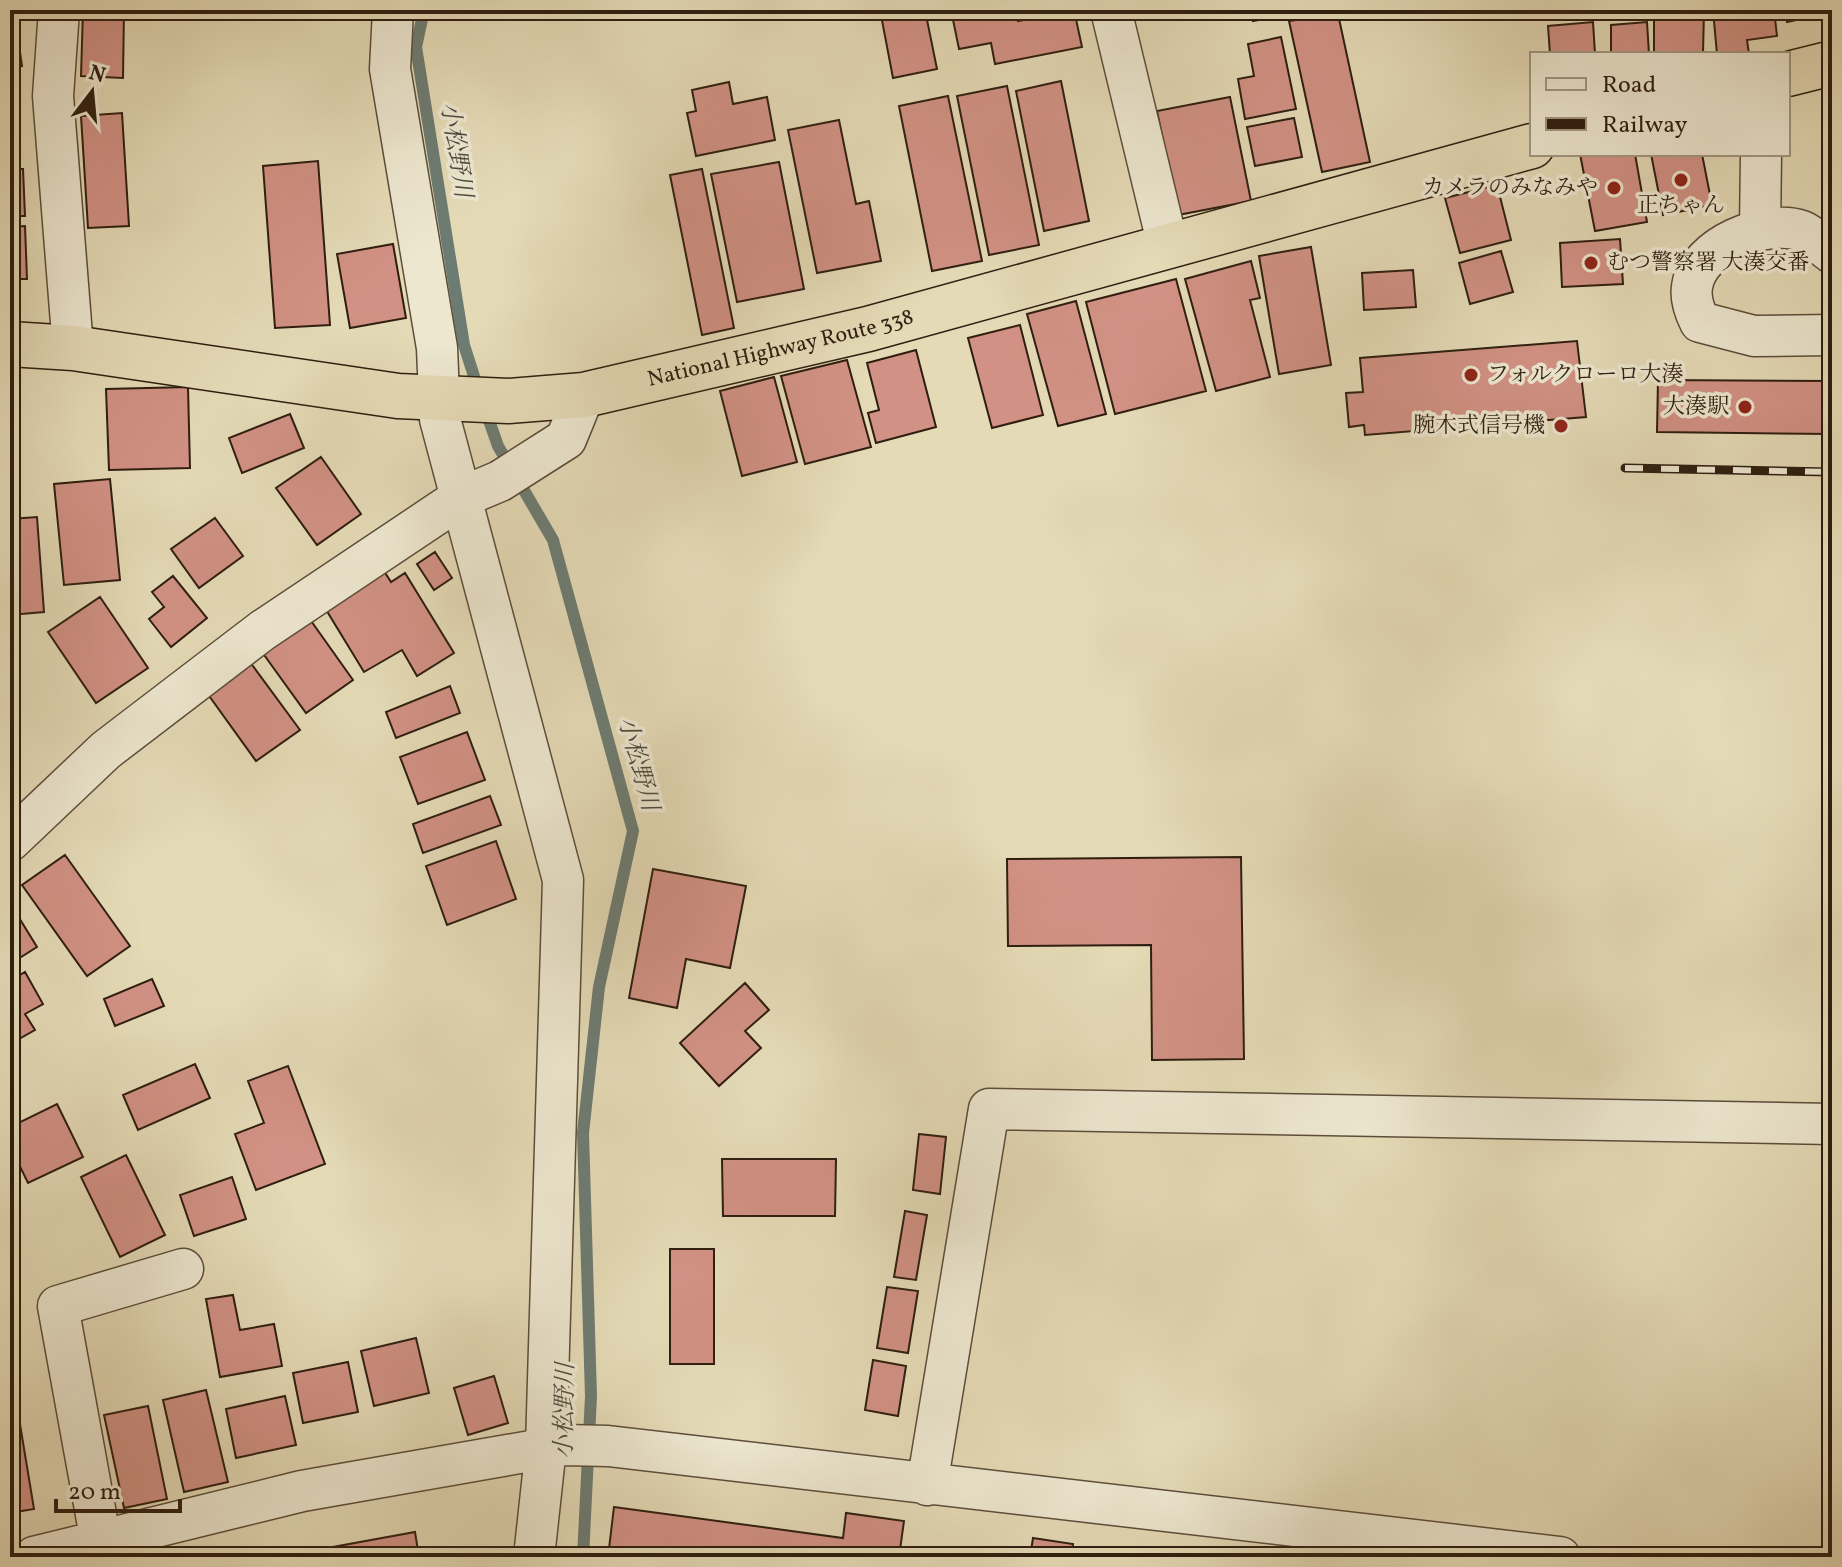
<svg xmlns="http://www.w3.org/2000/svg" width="1842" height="1567" font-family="Vollkorn,'Noto Serif JP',serif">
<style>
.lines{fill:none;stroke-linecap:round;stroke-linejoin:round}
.stream{stroke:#6d7c72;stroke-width:12}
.building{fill:#d19184;stroke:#2f1e10;stroke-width:2}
.minor-casing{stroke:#5c4d3a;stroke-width:43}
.highway-casing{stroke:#2f1e10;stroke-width:47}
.minor{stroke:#ede7d0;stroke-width:40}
.highway{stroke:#e4dab6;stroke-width:44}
.rail-casing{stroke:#2f1e10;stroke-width:9}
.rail{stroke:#ede7d0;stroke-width:6;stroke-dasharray:18;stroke-linecap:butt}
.poi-dot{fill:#8f2418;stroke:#ede7d0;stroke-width:3}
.labels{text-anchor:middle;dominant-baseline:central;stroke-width:7;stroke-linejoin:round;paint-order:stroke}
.poi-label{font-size:22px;fill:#2f1e10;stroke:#ede7d0;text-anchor:end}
.street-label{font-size:22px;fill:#2f1e10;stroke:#ede7d0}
.water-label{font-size:24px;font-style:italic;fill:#4e4d41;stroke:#ede7d0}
</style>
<rect width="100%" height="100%" fill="#e4dab6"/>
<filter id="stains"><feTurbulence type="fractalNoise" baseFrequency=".0025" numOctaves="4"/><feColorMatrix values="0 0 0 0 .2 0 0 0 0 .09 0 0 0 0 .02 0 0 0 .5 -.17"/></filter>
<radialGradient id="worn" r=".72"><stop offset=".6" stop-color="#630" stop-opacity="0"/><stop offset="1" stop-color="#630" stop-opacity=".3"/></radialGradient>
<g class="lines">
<path class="stream" d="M424,10L416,47L464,345L479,392
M485,409L498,446L553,540L633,831L599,987L583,1133L591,1396L583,1557"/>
</g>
<path class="building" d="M10,10H14L22,66L10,67Z
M83,10H124L123,78L81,76Z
M880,10H925L937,69L893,78Z
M951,10H1016L1018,21L1074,10L1082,47L995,64L991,43L959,49Z
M1251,10H1289L1290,14L1253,21Z
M1553,10H1599V16L1553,17Z
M1620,10H1704L1703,54H1654V15Z
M1713,10H1774L1777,36L1747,40L1749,54H1717Z
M1784,10H1832V12L1787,22Z
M1338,14L1370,162L1322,172L1289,21Z
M1593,22L1595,54H1550L1548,26Z
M1647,22L1649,54H1611V25Z
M1281,37L1296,109L1245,119L1238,79L1254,76L1248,44Z
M1061,81L1089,221L1044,231L1016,91Z
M729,82L733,104L767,97L775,140L696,156L687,113L696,111L692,90Z
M1007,86L1039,245L989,255L957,96Z
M948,96L982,261L932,271L899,106Z
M1230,97L1251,201L1178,215L1157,111Z
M122,113L129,226L88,228L81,116Z
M1294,118L1302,157L1255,166L1247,127Z
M839,120L856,204L869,201L881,261L817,273L788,130Z
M1580,154H1635L1647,222L1595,231Z
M1651,154H1702L1712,205L1663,215Z
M318,161L330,325L275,328L263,166Z
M779,162L804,289L737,302L711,174Z
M10,169H23L25,216H10Z
M702,169L734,328L702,335L670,175Z
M1497,185L1511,240L1460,253L1445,198Z
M25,226L27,279H10V227Z
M1620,239L1623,284L1562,287L1560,243Z
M393,244L406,318L350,328L337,254Z
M1311,247L1331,365L1279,374L1259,256Z
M1501,251L1513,292L1470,304L1459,263Z
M1251,261L1260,298L1250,300L1270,377L1216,391L1185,279Z
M1413,270L1416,307L1364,310L1362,273Z
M1176,279L1206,391L1115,414L1086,302Z
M1076,301L1106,414L1058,426L1027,314Z
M1020,325L1043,415L992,428L968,338Z
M1577,341L1586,417L1365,435L1364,425L1349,427L1346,393L1363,392L1360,358Z
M916,350L936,427L876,443L868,413L879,410L867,363Z
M847,360L871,447L805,464L781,376Z
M774,377L797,462L742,476L720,391Z
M1658,380L1832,381V434L1657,432Z
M188,387L190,468L109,470L106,389Z
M290,414L304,448L242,473L229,438Z
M321,457L361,514L317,545L276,488Z
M110,479L120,580L64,585L54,484Z
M37,517L44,612L10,615V519Z
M215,518L243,556L199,588L171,549Z
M435,552L452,578L434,590L417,564Z
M384,571L391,582L405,573L454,653L417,676L402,650L364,672L325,608Z
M173,576L207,618L171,647L149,619L164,607L152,592Z
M100,597L148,668L96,703L48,632Z
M309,618L353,680L306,713L262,652Z
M250,662L300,730L256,761L207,693Z
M450,686L460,713L396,738L386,712Z
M467,732L485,780L418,804L400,757Z
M490,796L501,825L423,853L413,824Z
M496,841L516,899L447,925L426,866Z
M65,855L130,946L87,976L22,885Z
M1241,857L1244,1059L1152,1060L1151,945L1008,946L1007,859Z
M653,869L746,886L730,968L686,959L677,1008L629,998Z
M10,903L37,947L10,964Z
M25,972L43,1004L25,1014L35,1030L10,1044V981Z
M152,979L164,1006L115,1026L104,999Z
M745,983L769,1010L745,1031L761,1048L719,1086L680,1043Z
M195,1064L210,1098L138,1130L123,1095Z
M288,1066L325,1164L256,1190L235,1134L264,1123L248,1081Z
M57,1104L83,1157L28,1183L10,1146V1127Z
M919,1134L946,1137L940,1194L913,1190Z
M126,1155L165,1235L120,1257L81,1177Z
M722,1159H836L835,1216H723Z
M232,1177L246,1219L194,1236L180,1195Z
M905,1211L927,1215L916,1280L894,1277Z
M670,1249H714V1364H670Z
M887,1287L918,1291L908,1353L877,1348Z
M233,1295L240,1330L274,1324L282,1366L220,1377L206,1299Z
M416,1338L429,1393L374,1406L361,1351Z
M873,1360L906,1366L898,1416L865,1410Z
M348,1362L358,1412L303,1423L293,1373Z
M494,1376L508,1423L468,1435L454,1388Z
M206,1390L228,1482L184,1492L163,1400Z
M15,1394L34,1509L10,1513V1395Z
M285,1396L296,1445L236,1458L226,1409Z
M148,1406L167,1499L124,1508L104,1415Z
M614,1507L843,1538L846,1513L904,1521L899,1557H608Z
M415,1532L419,1557H278Z
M1033,1538L1073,1544L1071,1557H1030Z"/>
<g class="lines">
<g class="minor-casing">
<path id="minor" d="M59,10L53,96L73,348
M393,10L390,69L437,348L440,419L563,880L546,1447L534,1557
M1111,10L1168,246
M1760,230L1761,154
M1832,253C1823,247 1812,235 1802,231C1766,218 1697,246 1692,287C1690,299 1695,312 1700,322L1754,336L1832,335
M10,841L106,750L263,630L462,497L500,481L566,439L584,395
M927,1485L989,1109L1832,1124
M101,1542L58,1306L183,1269
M34,1557L302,1491L565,1445L608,1446L1560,1557"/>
</g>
<g class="highway-casing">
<g id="highway">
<path d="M1788,74L1832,63"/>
<path id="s1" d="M10,344L73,348L398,396L508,401L584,395L868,329L1532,146"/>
</g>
</g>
<use href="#minor" class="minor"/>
<use href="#highway" class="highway"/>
<g class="rail-casing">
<path id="rail" d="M1625,468L1832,472"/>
</g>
<use href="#rail" class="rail"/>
</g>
<g class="poi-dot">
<circle cx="1681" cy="180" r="8"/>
<circle cx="1614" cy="188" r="8"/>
<circle cx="1591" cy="263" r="8"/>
<circle cx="1471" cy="375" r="8"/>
<circle cx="1745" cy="407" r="8"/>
<circle cx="1561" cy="426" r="8"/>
</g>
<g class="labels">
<g class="poi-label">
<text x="1598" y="188">カメラのみなみや</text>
<text x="1681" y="206" text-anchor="middle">正ちゃん</text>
<text x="1607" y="263" text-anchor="start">むつ警察署 大湊交番</text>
<text x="1487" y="375" text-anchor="start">フォルクローロ大湊</text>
<text x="1729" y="407">大湊駅</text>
<text x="1545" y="426">腕木式信号機</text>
</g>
<g class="street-label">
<text stroke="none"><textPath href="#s1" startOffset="780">National Highway Route 338</textPath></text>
</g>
<g class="water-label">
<text transform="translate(455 150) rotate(81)">小松野川</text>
<text transform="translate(637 764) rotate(75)">小松野川</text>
<text transform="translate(566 1411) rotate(-89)">小松野川</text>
</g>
</g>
<rect width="1842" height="1567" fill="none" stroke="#e4dab6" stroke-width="40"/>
<rect x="12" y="12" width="1818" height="1543" fill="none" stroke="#2f1e10" stroke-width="4"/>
<rect x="20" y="20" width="1802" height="1527" fill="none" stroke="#2f1e10" stroke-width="2"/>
<rect x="1530" y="52" width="260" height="104" fill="#ede7d0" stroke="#a19783" stroke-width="2"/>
<rect x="1546" y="78" width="40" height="12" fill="#ede7d0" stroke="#a19783" stroke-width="2"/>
<text x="1602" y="92" font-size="24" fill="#2f1e10">Road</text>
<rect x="1546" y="118" width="40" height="12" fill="#2f1e10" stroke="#a19783" stroke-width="2"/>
<text x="1602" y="132" font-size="24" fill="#2f1e10">Railway</text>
<g transform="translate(92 92) rotate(16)" stroke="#ede7d0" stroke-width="6" paint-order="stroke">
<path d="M0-6L14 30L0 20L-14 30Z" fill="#2f1e10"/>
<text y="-12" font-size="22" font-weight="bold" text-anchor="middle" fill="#2f1e10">N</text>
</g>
<path d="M56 1499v12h124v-12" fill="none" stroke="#2f1e10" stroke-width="4"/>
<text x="68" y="1499" font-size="24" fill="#2f1e10" stroke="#ede7d0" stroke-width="6" paint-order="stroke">20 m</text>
<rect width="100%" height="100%" filter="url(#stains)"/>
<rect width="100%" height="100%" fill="url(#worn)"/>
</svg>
